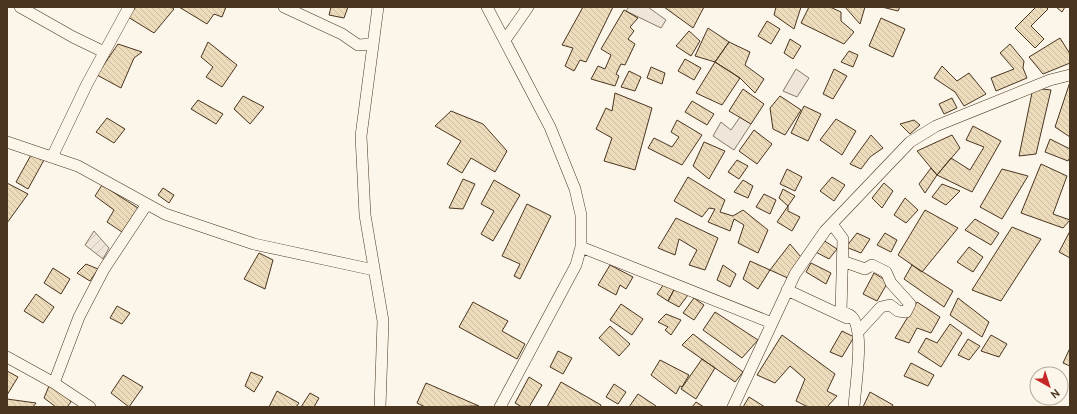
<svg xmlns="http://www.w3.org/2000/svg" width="1077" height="414" font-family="Cabin,sans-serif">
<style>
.green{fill:#ede6d9;stroke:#887966}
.garden{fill:url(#garden-furrows);stroke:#887966}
.building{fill:url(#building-back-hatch);stroke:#4a3520}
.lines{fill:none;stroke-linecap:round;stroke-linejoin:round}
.street-casing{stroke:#4a3520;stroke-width:12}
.street{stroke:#fbf6e9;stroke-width:11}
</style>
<defs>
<pattern id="garden-furrows" width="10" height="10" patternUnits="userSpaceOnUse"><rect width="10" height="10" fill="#ede6d9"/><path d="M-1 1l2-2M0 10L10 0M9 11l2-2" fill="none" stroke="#cdc6ba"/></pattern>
<pattern id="building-back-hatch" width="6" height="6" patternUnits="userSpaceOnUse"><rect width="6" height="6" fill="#ecdcbc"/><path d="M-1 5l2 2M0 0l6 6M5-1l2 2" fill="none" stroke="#ccbda1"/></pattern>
</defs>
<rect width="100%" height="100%" fill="#fbf6e9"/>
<path class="green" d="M629,7H648L666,20L661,28L626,11Z
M796,69L809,78L797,97L783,91Z
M740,117L751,124L734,150L713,136L721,122L731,130Z"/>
<path class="garden" d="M94,231L109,248L103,259L85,245Z"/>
<path class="building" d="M136,7H171L174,9L154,33L128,17Z
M179,7H226L222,17L214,14L207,24Z
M331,7H348L344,18L329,15Z
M583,7H613L586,62L580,60L574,71L565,66L573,48L562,45Z
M664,7H704L693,28Z
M776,7H801L794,29L774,15Z
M809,7H830L841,12V21L854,32L844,44L801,23Z
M845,7H865L860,24Z
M882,7H900L898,11Z
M1036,7H1046L1048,9L1031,26L1044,39L1035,48L1015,28Z
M1056,7H1065L1062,12Z
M624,10L638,18L630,27L634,31L628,39L635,44L625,65L621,64L616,74L619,76L615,86L591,79L598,66L605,69L611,55L601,49Z
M881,18L905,29L893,57L869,46Z
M767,21L780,29L771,44L758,36Z
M708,28L729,42L715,62L695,56Z
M689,31L700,41L691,56L676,46Z
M1060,38L1070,54V63L1043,74L1029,57Z
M790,39L801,46L793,59L784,53Z
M208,42L237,65L222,87L206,77L213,67L201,57Z
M729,42L750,52L745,65L764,79L755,93L740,78L715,62Z
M118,44L142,52L134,58L121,88L97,75Z
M1010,44L1024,61L1023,68L1027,78L996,91L991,78L1014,69L1000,53Z
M849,51L858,55L853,67L841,62Z
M685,59L701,68L694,80L678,71Z
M715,62L740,78L722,105L696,93Z
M942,66L957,81L969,73L986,94L964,106L955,92L934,78Z
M651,67L665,73L662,84L647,78Z
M834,69L847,76L833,99L823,94Z
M629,71L641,77L635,91L621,87Z
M1070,82V137L1055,127Z
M1033,88L1051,90L1036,154L1019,156Z
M743,89L764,104L751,124L729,111Z
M615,93L652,108L635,170L604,161L612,138L596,129L606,108L612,111Z
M243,96L264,107L250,124L234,109Z
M780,96L801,110L785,135L773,129L770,108Z
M952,98L957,108L944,114L939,104Z
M198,100L223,114L216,124L191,109Z
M692,101L714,114L707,125L685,112Z
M804,106L821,114L808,141L791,133Z
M451,111L483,124L507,151L495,172L471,158L462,173L447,164L461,141L435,126Z
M107,118L125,129L114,143L96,132Z
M836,119L856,131L842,155L820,140Z
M677,120L702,135L682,165L648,148L654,138L672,147L679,137L671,132Z
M914,120L920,125L910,134L900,124Z
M973,126L1001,141L972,192L937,175L951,158L970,170L984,147L966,140Z
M754,130L772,144L757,164L739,151Z
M871,135L883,148L870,157L861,169L850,164Z
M952,135L960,148L937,175L917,151Z
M1050,139L1070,149V157L1068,161L1045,152Z
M704,142L725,151L709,179L693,166Z
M31,155L44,160L28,189L16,182Z
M737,160L748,166L739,179L728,172Z
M1041,164L1067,176L1053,214L1070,220L1063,228L1021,213Z
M931,168L937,175L925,193L919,184Z
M787,169L802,177L795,191L780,184Z
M1002,169L1028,176L1002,219L980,207Z
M688,177L725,200L720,212L733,216L743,210L768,230L758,253L738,243L744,225L734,219L730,231L708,222L715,209L709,208L702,217L674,201Z
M832,177L845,185L834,201L820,191Z
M463,179L475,184L463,209L449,208Z
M494,180L520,195L493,241L481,234L494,211L481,204Z
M743,180L753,186L748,198L734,192Z
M7,183L28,194L7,223Z
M884,183L893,191L882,208L872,198Z
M942,184L960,191L946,205L932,197Z
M102,185L138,208L122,232L107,222L114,210L95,196Z
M163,188L174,195L169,203L158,195Z
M783,189L795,196L788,206L779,198Z
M764,194L776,200L770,214L756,207Z
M905,198L918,210L906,223L894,215Z
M527,204L551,216L520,279L514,276L520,264L502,256Z
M788,206V211L800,217L792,231L777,222Z
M925,210L958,228L922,272L898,255Z
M676,218L718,238L705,270L689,265L697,250L679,239L675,255L658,248Z
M975,219L999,233L991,245L965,230Z
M1012,227L1041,239L1001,301L972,290Z
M1070,231V258L1059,252Z
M857,233L870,239L861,253L846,247Z
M885,233L897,240L891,252L877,245Z
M820,238L837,249L829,259L812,250Z
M790,244L801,257L792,280L770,270Z
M969,247L983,257L973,272L957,262Z
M259,253L273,260L265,289L244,279Z
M750,261L770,270L758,289L743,279Z
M811,263L831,273L826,284L806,272Z
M86,264L98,269L90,281L77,273Z
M610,265L633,277L626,289L620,285L616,295L598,285Z
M723,265L736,274L730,287L717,280Z
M912,265L953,291L944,307L904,279Z
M53,268L70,279L61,294L44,283Z
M874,273L888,282L877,301L863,294Z
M666,281L675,288L668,301L657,294Z
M675,288L688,295L679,307L668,301Z
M36,294L54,307L43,323L24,311Z
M694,298L704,305L694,320L683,313Z
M958,298L989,322L982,337L950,315Z
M473,302L508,321L502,331L525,344L517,359L459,327Z
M917,302L940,317L931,333L917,328L909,343L895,338Z
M621,304L643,319L632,335L610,320Z
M117,306L130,313L122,324L110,318Z
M715,312L758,340L742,358L703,330Z
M666,314L681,320L671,335L665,330L668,327L658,322Z
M950,324L962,333L941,367L918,352L926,338L937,343Z
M610,326L630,344L619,356L599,338Z
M842,331L854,337L842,357L830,352Z
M693,334L743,372L735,382L682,345Z
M782,335L835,374L827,391L837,396L827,407H808L796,401L805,379L790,366L775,383L757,375Z
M991,335L1007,344L999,357L981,351Z
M968,339L980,346L969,360L958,355Z
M1070,348V366L1063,363Z
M558,351L572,358L563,374L550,367Z
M702,359L715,368L696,399L681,389Z
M660,360L689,375L682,387L680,386L676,394L651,375Z
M911,363L934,375L928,386L904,376Z
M7,371L18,377L7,395Z
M251,372L263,377L254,392L245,386Z
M123,375L143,387L129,407L111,393Z
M529,377L542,385L529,407H522L515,403Z
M561,382L601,405L600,407H547Z
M426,383L479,406L425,407L417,403Z
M614,384L626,392L618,404L606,397Z
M49,386L60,387L71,402L67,407H56L44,398Z
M277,391L299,403L296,407H269Z
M870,392L893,405L892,407H863Z
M310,393L319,398L314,407H301Z
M638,394L656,406L655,407H629Z
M749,397L765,407H743Z
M7,399L36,403L33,407H7Z
M696,402L704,407H692Z"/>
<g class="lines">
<g class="street-casing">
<path id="street" d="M20,7L73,37L104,52
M284,7L342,34L358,45L372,44
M378,7L361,136L365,215L383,321L380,407
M487,7L550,127L575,189L581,215V247L576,265L500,407
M505,40L528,7
M7,142L78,166L165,214L254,244L374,270
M52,157L87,84L129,7
M832,224L843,239L841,312C844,313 850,314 852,317C865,330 855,388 854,407
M581,247L772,323
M842,261L865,269L872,265L886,272L891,283L910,304L906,312L898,311L890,305L881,307L858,332
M787,290L847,318
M7,357L54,383L90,407
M54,383L79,317L104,269L147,204
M733,407L795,274L825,231L910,142L936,126L1050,80L1070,75"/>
</g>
<use href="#street" class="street"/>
</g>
<rect width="1077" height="414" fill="none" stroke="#4a3520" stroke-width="16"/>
<g transform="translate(1049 386) rotate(141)"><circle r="19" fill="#fbf6e9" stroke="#b4a999"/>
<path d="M0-3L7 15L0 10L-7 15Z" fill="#c62828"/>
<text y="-6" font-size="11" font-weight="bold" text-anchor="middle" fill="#4a3520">N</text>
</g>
</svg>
